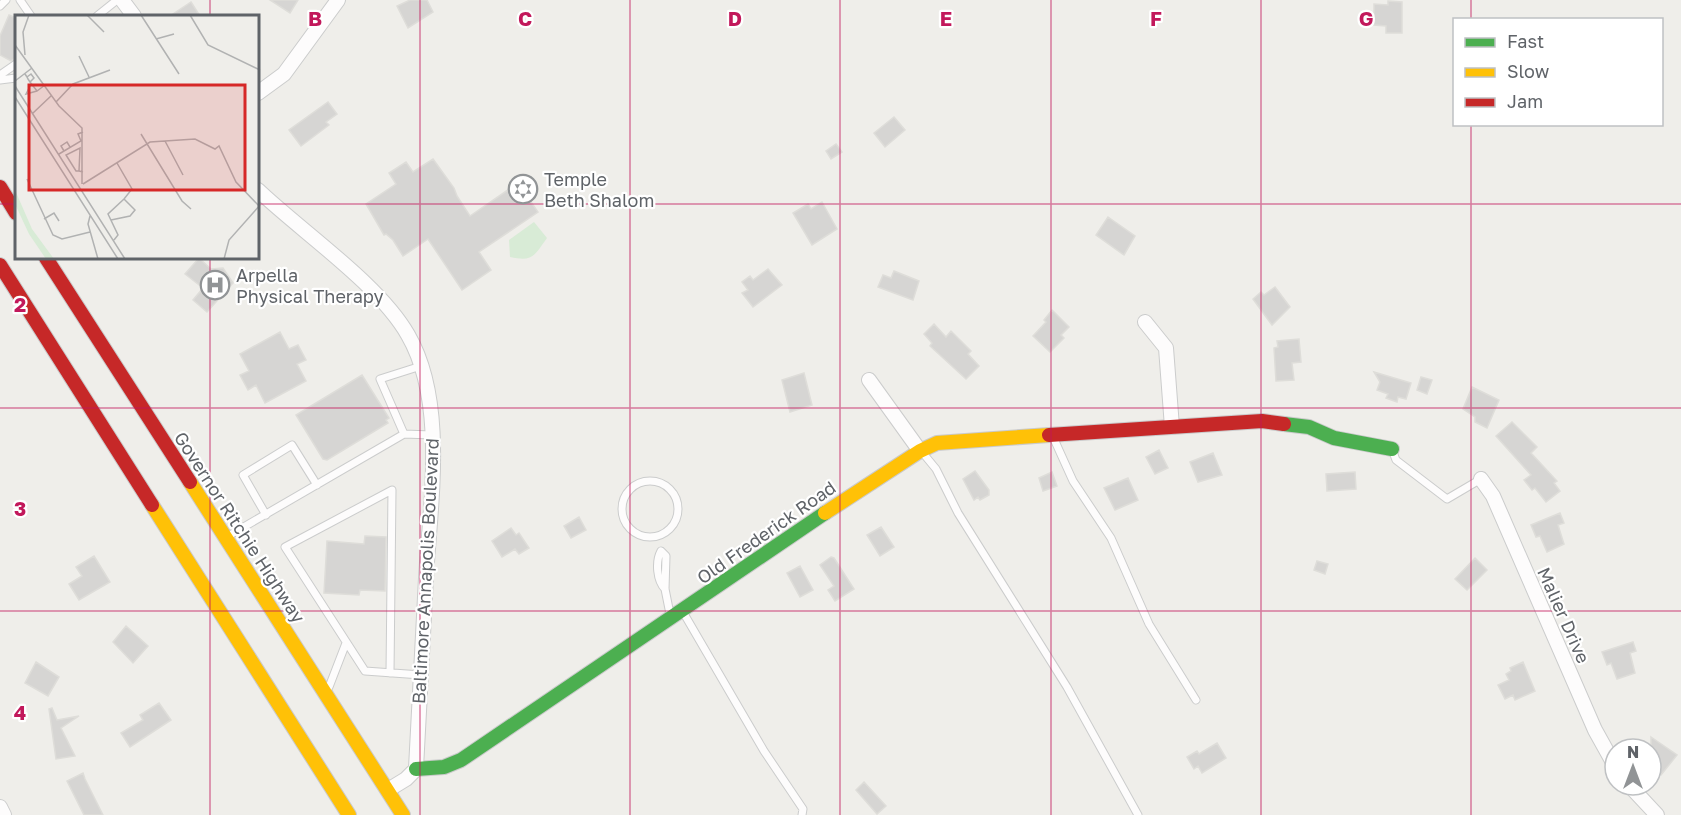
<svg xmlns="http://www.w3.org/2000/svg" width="1681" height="815" font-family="'Golos Text',sans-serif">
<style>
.green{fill:#d8ebd6}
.building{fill:#d6d5d3;stroke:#deddd9;stroke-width:1.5}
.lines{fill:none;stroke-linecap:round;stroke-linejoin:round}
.lane-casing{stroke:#cbcccc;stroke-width:9}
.street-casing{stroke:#cbcccc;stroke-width:16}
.fast-casing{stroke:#cacacb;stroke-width:16}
.slow-casing{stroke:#cacacb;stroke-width:16}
.jam-casing{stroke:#cacacb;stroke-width:16}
.lane{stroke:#fdfcfc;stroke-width:7}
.street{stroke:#fdfcfc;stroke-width:14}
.fast{stroke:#4caf50;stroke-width:14}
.slow{stroke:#ffc107;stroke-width:14}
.jam{stroke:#c62828;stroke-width:14}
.grid{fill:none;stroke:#c2185b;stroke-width:1.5;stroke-opacity:0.55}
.labels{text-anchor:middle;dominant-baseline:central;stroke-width:4.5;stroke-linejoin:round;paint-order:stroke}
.poi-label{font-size:18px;fill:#5f6368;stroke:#fff;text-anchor:start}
.street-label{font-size:18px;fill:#5f6368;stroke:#fff}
.inset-road{fill:none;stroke:#b1b2b2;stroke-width:1.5}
.view{fill:#d62828;fill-opacity:0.15;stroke:#d62828;stroke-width:3}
.inset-edge{fill:none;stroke:#5f6368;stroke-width:3}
.grid-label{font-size:20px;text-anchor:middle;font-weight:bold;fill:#c2185b;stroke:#fff;stroke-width:4.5;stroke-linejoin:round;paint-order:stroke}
</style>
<rect width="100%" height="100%" fill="#efeeea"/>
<path class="green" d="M534,222L547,238C534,256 533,262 510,257L509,240Z"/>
<path class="building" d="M270,0H298L290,13Z
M410,0H427L433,12L408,28L397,6Z
M1388,1L1402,2V33H1386V26L1374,25V4L1388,5Z
M191,2L200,16H170Z
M9,15L16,18V58L11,61L0,55V36Z
M328,102L337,114L326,122L329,125L301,146L289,130Z
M894,117L905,130L885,147L874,133Z
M836,144L842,152L831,159L826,151Z
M433,159L454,188L457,196L470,216L518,183L538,212L479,252L491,270L462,290L428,239L403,256L393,240L386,234L384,235L366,204L396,184L389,173L406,162L413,172Z
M822,202L837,229L812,245L793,213L808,204L811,209Z
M1108,217L1135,236L1124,255L1096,235Z
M199,258L211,269L223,268L233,283L207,312L193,300L203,288L185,274Z
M768,269L782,285L753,307L742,293L748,290L742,282L750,276L753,280Z
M894,271L919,281L913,300L878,287L883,275L891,278Z
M1275,287L1290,307L1272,325L1253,299L1261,292L1264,295Z
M1052,310L1069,327L1061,335L1064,338L1050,352L1033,336L1046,322L1044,320Z
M934,324L946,337L951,331L971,351L968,354L979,366L966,379L930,346L932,343L924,334Z
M280,332L289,349L298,345L306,360L297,364L306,381L265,403L256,385L248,390L240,375L249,371L240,354Z
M1299,339L1301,362L1292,363L1294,380L1276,381L1274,348L1278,347L1277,341Z
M1374,372L1411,383L1406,399L1398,397L1397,402L1386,398L1388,394L1377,390L1380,382Z
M804,373L812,405L790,412L782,380Z
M362,375L389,418L386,420L388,423L327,460L323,459L296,415Z
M1421,377L1432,380L1427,394L1417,390Z
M1472,387L1499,400L1487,428L1475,422V417L1463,409Z
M1512,422L1537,447L1531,453L1557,481L1554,483L1560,491L1546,502L1535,488L1532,490L1524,480L1531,475L1496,436Z
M1159,450L1168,468L1155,474L1146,457Z
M1213,453L1222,475L1198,482L1190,462Z
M975,471L989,490V495L980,500L978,497L974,500L963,479Z
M1052,472L1057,486L1043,491L1039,478Z
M1355,472L1356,489L1327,491L1326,474Z
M1128,478L1138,500L1115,510L1104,488Z
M1560,513L1564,523L1558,525L1564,544L1547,552L1540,536L1536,537L1531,525Z
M579,517L586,530L571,538L564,526Z
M881,527L894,547L880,556L867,535Z
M511,528L516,535L519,533L529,548L519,554L515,549L502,557L492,541Z
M365,536L386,537L385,591L360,590L359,595L324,593L327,541L364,544Z
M94,556L110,582L79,600L69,584L82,576L76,567Z
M831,557L834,558L854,589L835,601L828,590L834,586L820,565Z
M1475,558L1487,570L1467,590L1455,579Z
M1317,561L1328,564L1325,574L1314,570Z
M800,566L813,590L800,597L787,573Z
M126,626L148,646L133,663L113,642Z
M1633,642L1636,651L1630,653L1635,673L1617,679L1611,663L1607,665L1602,652Z
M36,662L59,677L48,696L25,683Z
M1523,662L1535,691L1515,700L1513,695L1505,699L1498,685L1509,680L1506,674L1511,671L1510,668Z
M159,703L171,720L130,747L121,733L143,720L140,715Z
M52,708L57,720L79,716L61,728L75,756L56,759L49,709Z
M1651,737L1677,755L1661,775L1651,767Z
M1217,743L1226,758L1202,773L1198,766L1194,769L1187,757L1197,751L1199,754Z
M83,773L85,779L103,815H84L67,781Z
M864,782L886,806L877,814L856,790Z"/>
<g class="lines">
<g class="lane-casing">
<path id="lane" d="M20,0L31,16
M0,6L6,0
M97,16L117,0
M0,75L16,64
M0,80L16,78
M404,434L432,435
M1054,439L1073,481L1111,538L1149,624L1196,700
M922,452L936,469L958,513L1067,687L1138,815
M1393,452L1396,460L1447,499L1481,479
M622 509a28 28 0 1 1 56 0a28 28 0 1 1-56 0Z
M266,515L243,475L292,445L317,485
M230,535L404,434L380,379L421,366
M665,589C657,581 655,562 661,551L666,556L665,589L670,614
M683,612L764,751L803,809L802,815
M390,673L392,490L285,547L365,671L421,675
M329,687L346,643"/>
</g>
<g class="street-casing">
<path id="street" d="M122,0L134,16
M258,93L284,74L338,0
M258,190C302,232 379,284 408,335C447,402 430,504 426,578C423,641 419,705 416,769L406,779L388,790
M1145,322L1166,348L1172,427
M869,380L920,451
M1481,479L1493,496L1595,730L1615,766
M1629,785L1657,815
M0,807L4,815"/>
</g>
<g class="fast-casing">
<path id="fast" d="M1284,424L1309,427L1334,438L1392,449
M416,769L444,767L461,760L825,513"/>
</g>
<g class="slow-casing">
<path id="slow" d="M190,482L403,815
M152,505L349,815
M825,513L920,451L937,443L1049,435"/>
</g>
<g class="jam-casing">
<path id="jam" d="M0,187L16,213
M46,258L190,482
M0,265L152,505
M1049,435L1262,421L1284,424"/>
</g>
<use href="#lane" class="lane"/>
<use href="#street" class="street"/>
<use href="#fast" class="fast"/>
<use href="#slow" class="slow"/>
<use href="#jam" class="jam"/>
</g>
<path class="grid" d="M210,0V16M420,0V815M630,0V815M840,0V815M1051,0V815M1261,0V815M1471,0V20M1471,124V815M0,204H16M258,204H1681M210,258V815M0,408H1681M0,611H1681"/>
<defs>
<g id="synagogue-ring" transform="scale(1.5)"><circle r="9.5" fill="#fff" stroke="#919496" stroke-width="1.5"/><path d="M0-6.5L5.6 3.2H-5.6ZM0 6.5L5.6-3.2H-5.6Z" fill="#919496"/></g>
<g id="hospital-ring" transform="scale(1.5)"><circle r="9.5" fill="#fff" stroke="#919496" stroke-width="1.5"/><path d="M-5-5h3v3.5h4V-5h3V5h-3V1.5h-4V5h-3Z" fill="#919496"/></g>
</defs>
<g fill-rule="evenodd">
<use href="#synagogue-ring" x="523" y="189"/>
<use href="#hospital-ring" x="215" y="285"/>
</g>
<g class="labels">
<g class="poi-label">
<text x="544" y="179">Temple<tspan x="544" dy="21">Beth Shalom</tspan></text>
<text x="236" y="275">Arpella<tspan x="236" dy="21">Physical Therapy</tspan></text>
</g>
<g class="street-label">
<text transform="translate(240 527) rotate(57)">Governor Ritchie Highway</text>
<text transform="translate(766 532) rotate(-35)">Old Frederick Road</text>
<text transform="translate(425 571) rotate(-87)">Baltimore Annapolis Boulevard</text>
<text transform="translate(1564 615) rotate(66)">Malier Drive</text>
</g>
</g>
<g transform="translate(15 15)">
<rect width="244" height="244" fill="#efeeea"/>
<path d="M0,175L17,214L39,244H31L14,219L0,189Z" fill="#d8ebd6"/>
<path class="inset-road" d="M72,0L89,17M126,0L164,59M175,0L193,30L245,55M141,24L159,19M0,30L44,91L67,113V169M10,40L8,17L14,0M64,41L74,62M10,59L12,62L13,64L15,67L19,63L16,59L12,62M0,66L17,53M15,67L22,76L30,70M16,69L11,79L22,76M0,71L110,244M0,82L103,244M41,87L58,69L95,55M18,98L37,80M126,119L167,186L176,194M150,126L168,160M49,136L46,131L52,127L55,132M44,139L66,126L63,119L68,117M102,148L117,174L109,184M64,156L65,133L51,140L61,156H64L68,157M12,164L38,220L47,224L75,217M68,169L135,127L180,124L200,134L204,131L221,167L244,191M75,201L73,209L83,244M29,204L39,198L44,206M96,205L115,201L120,195L109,184L93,199L103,220L99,225M209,244L214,225L245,190"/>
<path class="view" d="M14,70H230V175H14Z"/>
<rect width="244" height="244" class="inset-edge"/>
</g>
<g class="grid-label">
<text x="315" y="26">B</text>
<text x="525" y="26">C</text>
<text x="735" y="26">D</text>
<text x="946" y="26">E</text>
<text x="1156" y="26">F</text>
<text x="1366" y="26">G</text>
<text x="20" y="312">2</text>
<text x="20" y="516">3</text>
<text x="20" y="720">4</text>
</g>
<rect x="1453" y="18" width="210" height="108" fill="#ffffff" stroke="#bfc1c3" stroke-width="1.5"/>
<rect x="1465" y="38" width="30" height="9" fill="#4caf50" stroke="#bfc1c3" stroke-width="1.5"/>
<text x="1507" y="48" font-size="18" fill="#5f6368">Fast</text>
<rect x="1465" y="68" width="30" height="9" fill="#ffc107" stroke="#bfc1c3" stroke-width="1.5"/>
<text x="1507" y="78" font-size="18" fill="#5f6368">Slow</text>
<rect x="1465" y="98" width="30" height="9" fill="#c62828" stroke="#bfc1c3" stroke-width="1.5"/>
<text x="1507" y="108" font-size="18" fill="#5f6368">Jam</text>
<g transform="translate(1633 767)"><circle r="28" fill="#ffffff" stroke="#bfc1c3" stroke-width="1.5"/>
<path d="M0-4.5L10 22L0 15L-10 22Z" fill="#919496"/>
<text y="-9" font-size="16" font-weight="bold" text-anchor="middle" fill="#5f6368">N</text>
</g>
</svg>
